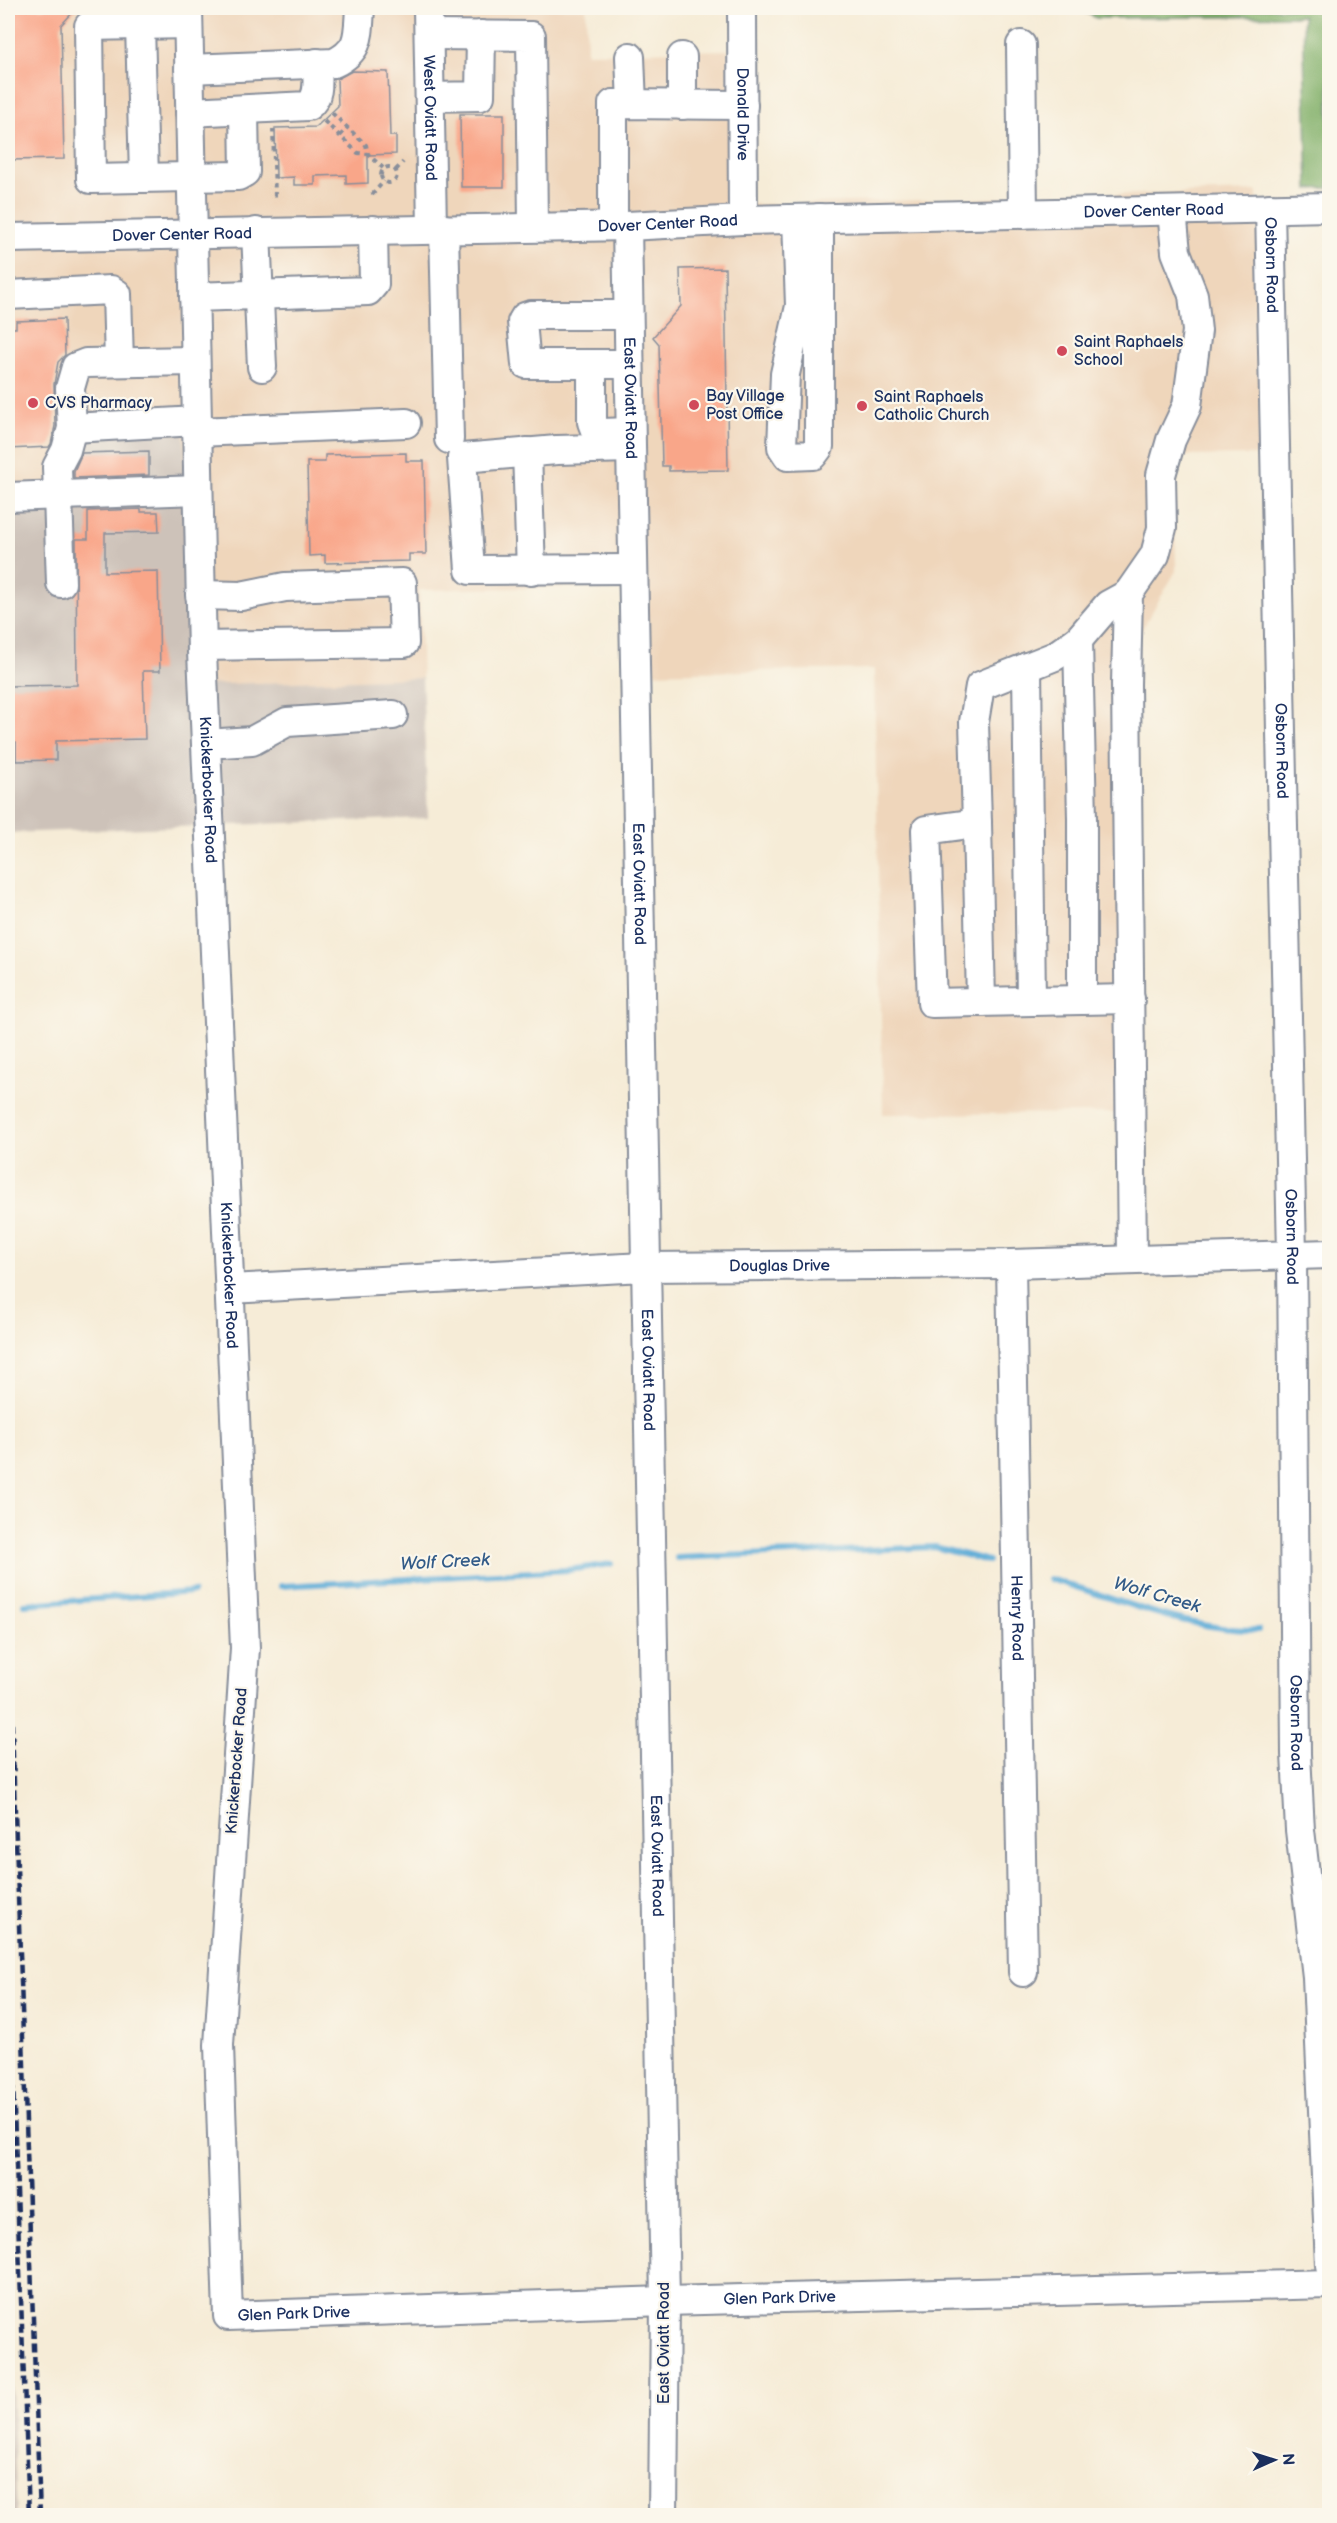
<svg xmlns="http://www.w3.org/2000/svg" width="1337" height="2523" font-family="'Balsamiq Sans',sans-serif">
<style>
.built{fill:#efd6bb}
.industrial{fill:#cdc2b9}
.forest{fill:#80af68;stroke:#4e6f63;stroke-width:1.5}
.lines{fill:none;stroke-linecap:round;stroke-linejoin:round}
.stream{stroke:#5dacd7;stroke-width:6}
.building{fill:#f9a689}
.minor-casing{stroke:#888e9a;stroke-width:32}
.path{stroke:#888e9a;stroke-width:4;stroke-dasharray:4.5 4.5;stroke-linecap:butt}
.minor{stroke:#fff;stroke-width:28}
.rail{stroke:#1b2f5e;stroke-width:4.5;stroke-dasharray:9 4.5;stroke-linecap:butt}
.poi-dot{fill:#d1495b;stroke:#fbf7ec;stroke-width:2}
.labels{text-anchor:middle;dominant-baseline:central;stroke-width:4.5;stroke-linejoin:round;paint-order:stroke}
.street-label{font-size:16px;fill:#1b2f5e;stroke:#fbf7ec}
.poi-label{font-size:16px;fill:#1b2f5e;stroke:#fbf7ec;text-anchor:start}
.water-label{font-size:18px;font-style:italic;fill:#325b88;stroke:#fbf7ec}
</style>
<rect width="100%" height="100%" fill="#fbf7ec"/>
<filter id="ink" filterUnits="userSpaceOnUse"><feTurbulence type="fractalNoise" baseFrequency=".0167" numOctaves="2"/><feDisplacementMap in="SourceGraphic" scale="12" xChannelSelector="R" yChannelSelector="G"/><feConvolveMatrix kernelMatrix="1 2 1 2 8 2 1 2 1" color-interpolation-filters="sRGB"/></filter>
<filter id="wash" filterUnits="userSpaceOnUse"><feTurbulence type="fractalNoise" baseFrequency=".008" numOctaves="4" result="noise"/><feDisplacementMap in="SourceGraphic" scale="24" xChannelSelector="R" yChannelSelector="G"/><feGaussianBlur stdDeviation="1.35" result="paint"/><feColorMatrix in="noise" values="0 0 0 0 0 0 0 0 0 0 0 0 0 0 0 0 0 1.4 0 .05"/><feComposite in="paint" operator="in"/></filter>
<g filter="url(#wash)">
<rect width="100%" height="100%" fill="#f6ecd7"/>
<path class="built" d="M8,8H586L587,53L728,50L732,205L1257,191L1262,455L1174,456L1176,571L1135,641L1144,1113L883,1114L874,669L641,673L640,586L419,590L422,678L193,686L66,509L8,511Z"/>
<path class="industrial" d="M183,405L193,685L422,678L428,818L8,833V511L66,509L65,460L93,409Z
M8,2283L17,2515V2516L8,2515Z"/>
<path class="forest" d="M1077,8H1329V188L1308,189L1303,16L1096,18Z"/>
<g class="lines">
<path class="stream" d="M677,1558L935,1547L988,1561
M1049,1579C1118,1598 1186,1631 1258,1630
M281,1586L568,1570L611,1564
M24,1604L193,1592"/>
</g>
<g id="blocks">
<path class="building" d="M8,8H77L61,25L64,159L8,160Z
M352,71L388,72L390,136H396V154L368,155V183L346,184V175L315,176V185H294V177L276,178L275,128L316,127L338,106L337,79Z
M460,114H504V187H461Z
M725,268L728,470L669,471V466H662L659,344L653,337L681,306L680,269Z
M64,319L65,355L58,362L54,384L55,426L51,444L49,447L8,449V328H16V321Z
M149,451V475L74,478V471L82,453Z
M406,453V461H424L426,554H409V561L325,563V555L309,556L307,462H325V455Z
M141,509V512H158L159,532L105,533V572L158,571L160,671H143L145,739L56,741V760L16,761V742L8,743V686L77,685L76,539H88V511Z"/>
</g>
</g>
<g filter="url(#ink)">
<use href="#blocks" fill-opacity="0" stroke="#888e9a" stroke-width="1.5"/>
<g class="lines">
<g class="minor-casing">
<g id="minor">
<path id="s1" d="M188,8L202,652L245,1648L219,2045L228,2316L665,2301L1330,2284"/>
<path id="s2" d="M428,8L432,229"/>
<path id="s3" d="M742,8L743,220"/>
<path d="M188,24L89,26L91,179L238,176L245,172L244,110"/>
<path d="M140,25L144,178"/>
<path d="M429,35L531,36L533,227"/>
<path d="M1021,45L1023,214"/>
<path d="M630,57L632,104"/>
<path d="M682,57V105"/>
<path d="M189,69L334,63C361,50 358,35 360,8"/>
<path d="M430,97L480,96L481,35"/>
<path d="M190,112L308,106C321,97 317,78 317,63"/>
<path id="s4" d="M1270,208L1292,1255L1296,1754L1300,1830L1317,1977L1330,2265"/>
<path d="M797,219L800,306L785,374L782,447L788,456L813,455L819,447V218"/>
<path d="M613,226V104L743,105"/>
<path id="s5" d="M627,226L665,2301L663,2516"/>
<path d="M444,229L449,439"/>
<path d="M256,232L262,367"/>
<path id="s6" d="M8,238L627,226L743,220L1330,207"/>
<path d="M8,295L111,290L117,294L119,362"/>
<path d="M194,297L368,291L374,284L373,230"/>
<path d="M628,315H531L525,317L522,322L526,364H629"/>
<path d="M592,365V422L595,430L602,433L630,432"/>
<path d="M72,428L197,421"/>
<path d="M197,432L406,423"/>
<path d="M630,448L557,450L462,458L470,570L632,569"/>
<path d="M527,452L531,571"/>
<path d="M8,497L198,490"/>
<path d="M61,583L57,467L66,450L72,428L70,388L76,367L86,363L195,361"/>
<path d="M1128,594L1108,605L1078,640L1055,656L980,686L974,722L977,823L926,830L932,1003L1130,999"/>
<path d="M200,595L241,596L285,587L402,583L404,643L202,646"/>
<path d="M1078,640L1082,819V1000"/>
<path d="M1027,667L1031,1001"/>
<path d="M206,744L252,741L287,722L393,715"/>
<path d="M977,823L981,1002"/>
<path d="M1132,1260L1126,684L1128,594L1155,555L1162,528L1161,475L1171,440L1187,406L1197,331L1193,295L1176,252L1172,211"/>
<path id="s7" d="M1011,1264L1023,1972"/>
<path id="s8" d="M230,1289L644,1267L1011,1264L1330,1254"/>
</g>
</g>
<path class="path" d="M332,113L366,145L368,154L383,168
M324,121L358,153L368,154
M273,129L275,197
M340,136L348,127
M381 175a8 8 0 1 1 16 0a8 8 0 1 1-16 0Z
M396,170L403,162
M372,195L384,181"/>
<use href="#minor" class="minor"/>
<path class="rail" d="M8,1614L40,2516
M8,1946L29,2516"/>
</g>
</g>
<g class="poi-dot">
<circle cx="1062" cy="351" r="6"/>
<circle cx="33" cy="403" r="6"/>
<circle cx="694" cy="405" r="6"/>
<circle cx="862" cy="406" r="6"/>
</g>
<g class="labels">
<g class="street-label">
<text stroke="none"><textPath href="#s3" startOffset="106">Donald Drive</textPath></text>
<text stroke="none"><textPath href="#s2" startOffset="110">West Oviatt Road</textPath></text>
<text stroke="none"><textPath href="#s6" startOffset="1146">Dover Center Road</textPath></text>
<text stroke="none"><textPath href="#s6" startOffset="660">Dover Center Road</textPath></text>
<text stroke="none"><textPath href="#s6" startOffset="174">Dover Center Road</textPath></text>
<text stroke="none"><textPath href="#s4" startOffset="57">Osborn Road</textPath></text>
<text stroke="none"><textPath href="#s5" startOffset="172">East Oviatt Road</textPath></text>
<text stroke="none"><textPath href="#s4" startOffset="543">Osborn Road</textPath></text>
<text stroke="none"><textPath href="#s1" startOffset="782">Knickerbocker Road</textPath></text>
<text stroke="none"><textPath href="#s5" startOffset="658">East Oviatt Road</textPath></text>
<text stroke="none"><textPath href="#s4" startOffset="1029">Osborn Road</textPath></text>
<text stroke="none"><textPath href="#s8" startOffset="550">Douglas Drive</textPath></text>
<text stroke="none"><textPath href="#s1" startOffset="1268">Knickerbocker Road</textPath></text>
<text stroke="none"><textPath href="#s5" startOffset="1144">East Oviatt Road</textPath></text>
<text stroke="none"><textPath href="#s7" startOffset="354">Henry Road</textPath></text>
<text stroke="none"><textPath href="#s4" startOffset="1515">Osborn Road</textPath></text>
<text transform="translate(237 1761) rotate(-86)">Knickerbocker Road</text>
<text stroke="none"><textPath href="#s5" startOffset="1630">East Oviatt Road</textPath></text>
<text stroke="none"><textPath href="#s1" startOffset="2862">Glen Park Drive</textPath></text>
<text stroke="none"><textPath href="#s1" startOffset="2376">Glen Park Drive</textPath></text>
<text transform="translate(664 2343) rotate(-90)">East Oviatt Road</text>
</g>
<g class="poi-label">
<text x="1074" y="342">Saint Raphaels<tspan x="1074" dy="18">School</tspan></text>
<text x="706" y="396">Bay Village<tspan x="706" dy="18">Post Office</tspan></text>
<text x="874" y="397">Saint Raphaels<tspan x="874" dy="18">Catholic Church</tspan></text>
<text x="45" y="403">CVS Pharmacy</text>
</g>
<g class="water-label">
<text transform="translate(445 1562) rotate(-3)">Wolf Creek</text>
<text transform="translate(1157 1595) rotate(16)">Wolf Creek</text>
</g>
</g>
<rect width="1337" height="2523" fill="none" stroke="#fbf7ec" stroke-width="30"/>
<g transform="translate(1274 2460) rotate(87)" stroke="#fbf7ec" stroke-width="4.5" paint-order="stroke">
<path d="M0-4.5L10 22L0 15L-10 22Z" fill="#1b2f5e"/>
<text y="-9" font-size="16" font-weight="bold" text-anchor="middle" fill="#1b2f5e">N</text>
</g>
</svg>
